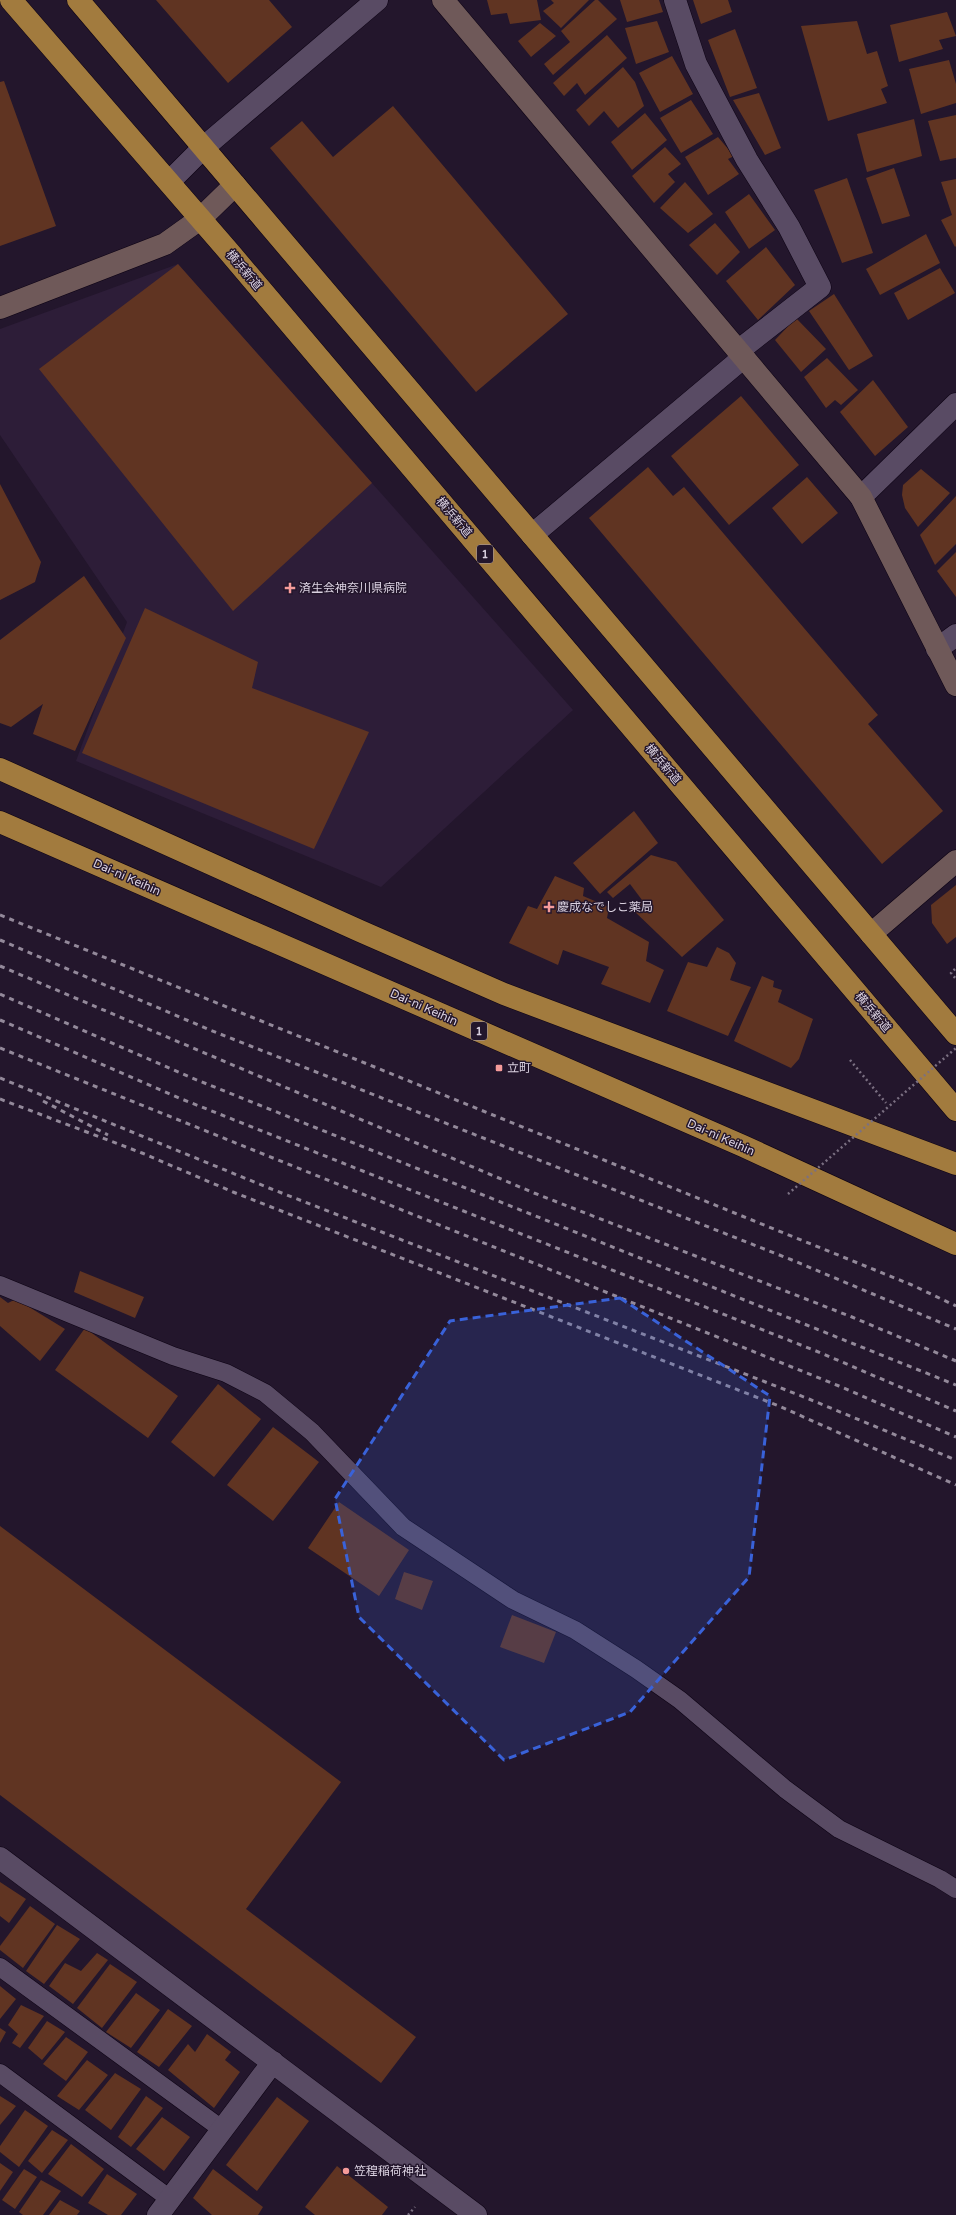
<svg xmlns="http://www.w3.org/2000/svg" width="956" height="2215" font-family="'Varela Round','Noto Sans JP',sans-serif">
<style>
.built{fill:#2d1d38}
.building{fill:#603422}
.lines{fill:none;stroke-linecap:round;stroke-linejoin:round}
.lane-casing{stroke:#0c0213;stroke-width:19}
.street-casing{stroke:#0c0213;stroke-width:23}
.secondary-casing{stroke:#0c0213;stroke-width:23}
.highway-casing{stroke:#0c0213;stroke-width:23}
.path{stroke:#7b7082;stroke-width:2.5;stroke-dasharray:2 3;stroke-linecap:butt}
.lane{stroke:#594b64;stroke-width:18}
.street{stroke:#594b64;stroke-width:22}
.secondary{stroke:#6f5959;stroke-width:22}
.highway{stroke:#a27b3e;stroke-width:22}
.rail{stroke:#93899a;stroke-width:3;stroke-dasharray:5 5;stroke-linecap:butt}
.path-bridge{stroke:#7b7082;stroke-width:2.5;stroke-dasharray:2 3;stroke-linecap:butt}
.marked{fill:#3962d9;fill-opacity:0.2;stroke:#3962d9;stroke-width:3;stroke-dasharray:8 5;stroke-linejoin:round}
.poi-dot{fill:#f59b9a;stroke:#23162c;stroke-width:1.5}
.labels{text-anchor:middle;dominant-baseline:central;stroke-width:3;stroke-linejoin:round;paint-order:stroke}
.shield{fill:#23162c;stroke:#a399aa;stroke-width:1}
.shield-label{font-size:11px;font-weight:bold;fill:#dad1e0}
.street-label{font-size:12px;fill:#dad1e0;stroke:#23162c}
.poi-label{font-size:12px;fill:#dad1e0;stroke:#23162c;text-anchor:start}
</style>
<rect width="100%" height="100%" fill="#23162c"/>
<path class="built" d="M178,264L573,710L381,887L76,761L127,622L0,435V329Z"/>
<path class="building" d="M156,0H269L292,27L228,83Z
M487,0H537L541,20L510,24L507,13L491,15Z
M551,0H589L561,28L543,11L554,3Z
M595,0H598L617,19L553,75L544,64L570,42L561,31Z
M620,0H659L663,12L627,22Z
M693,0H728L732,12L701,24Z
M947,12L956,36L939,40L943,49L899,62L890,25Z
M657,21L669,52L636,64L625,28Z
M857,21L867,54L877,51L888,86L881,89L887,103L828,121L801,26Z
M540,23L556,36L531,57L518,41Z
M735,29L757,88L730,97L708,40Z
M607,35L627,58L585,95L577,83L564,96L553,83Z
M672,56L693,94L660,112L639,73Z
M949,60L956,84V103L921,114L909,69Z
M623,67L635,82L644,106L618,128L604,111L589,126L576,110Z
M4,81L56,226L0,246V82Z
M759,93L781,148L765,155L733,100Z
M691,100L713,134L681,153L660,118Z
M393,106L568,314L476,392L270,148L302,121L333,157Z
M645,113L667,140L632,170L611,142Z
M956,115V158L940,161L928,121Z
M914,119L922,156L867,172L857,134Z
M718,137L734,156L728,159L739,174L708,195L685,157Z
M665,147L681,164L668,174L675,182L654,203L632,176Z
M894,168L910,216L882,224L866,178Z
M847,178L873,253L842,263L814,190Z
M956,179V246L955,247L941,220L952,215L941,182Z
M685,182L713,214L688,233L660,208Z
M749,194L775,230L749,249L725,212Z
M715,223L740,252L717,275L689,245Z
M926,234L940,263L880,295L866,269Z
M766,247L795,285L758,320L726,281Z
M178,264L372,483L233,611L39,369Z
M940,268L955,293L908,320L894,293Z
M834,294L873,356L849,370L809,311Z
M796,318L826,349L801,372L775,340Z
M827,358L858,390L841,405L835,400L826,408L804,377Z
M873,380L908,427L875,456L840,412Z
M741,396L799,465L729,525L671,456Z
M648,467L673,496L684,487L878,715L868,724L943,811L882,864L589,518Z
M921,469L950,493L918,527L905,508L902,495L903,485Z
M807,477L838,513L802,544L772,508Z
M0,484L41,562L35,582L0,600Z
M956,496V544L935,565L920,535Z
M956,552V597L937,571Z
M84,576L126,638L75,751L33,734L43,704L11,727L0,723V640Z
M145,608L258,662L252,688L369,732L314,849L82,753Z
M634,811L658,843L600,894L573,863Z
M651,855L676,862L724,920L682,957L632,909L642,900L630,884L613,898L607,892Z
M555,876L584,888L583,896L609,907L607,918L649,942L646,961L664,970L650,1003L601,984L609,967L563,950L558,965L509,943L528,906L537,909Z
M956,885V937L947,944L932,923L931,905Z
M717,947L729,953L736,963L730,980L751,987L728,1036L667,1011L688,962L707,967Z
M762,976L774,981L773,987L782,990L778,1002L813,1019L799,1059L791,1068L734,1041Z
M80,1271L144,1297L135,1318L74,1292Z
M0,1297L8,1303L16,1299L65,1329L40,1361L0,1326Z
M85,1328L178,1396L148,1438L55,1370Z
M218,1384L261,1419L214,1477L171,1442Z
M273,1427L319,1462L273,1521L227,1485Z
M339,1502L409,1550L379,1596L308,1548Z
M0,1526L341,1782L246,1909L416,2037L381,2083L0,1795Z
M404,1572L433,1581L422,1610L395,1599Z
M512,1615L556,1632L544,1663L500,1647Z
M0,1882L26,1899L9,1923L0,1916Z
M30,1906L55,1924L23,1968L0,1950V1946Z
M57,1925L80,1939L44,1984L26,1971Z
M97,1953L108,1960L73,2004L49,1986L65,1963L81,1971Z
M110,1964L137,1982L102,2028L77,2008Z
M0,1986L16,1999L0,2019Z
M136,1993L160,2010L131,2048L106,2032Z
M21,2005L44,2016L20,2048L12,2043L18,2034L8,2025Z
M168,2009L192,2026L159,2067L137,2052Z
M47,2021L65,2032L42,2060L28,2048Z
M0,2028L6,2032L0,2043Z
M207,2034L231,2052L225,2060L240,2072L214,2108L168,2070L188,2044L195,2052Z
M66,2037L88,2052L66,2081L43,2064Z
M87,2060L108,2075L79,2110L57,2096Z
M115,2073L141,2089L111,2130L85,2110Z
M0,2096L16,2106L0,2125Z
M146,2096L163,2108L131,2147L118,2137Z
M277,2097L309,2121L257,2191L226,2165Z
M25,2110L48,2126L19,2167L0,2152V2146Z
M162,2117L190,2137L164,2171L136,2149Z
M52,2130L68,2140L42,2173L28,2161Z
M71,2144L104,2169L82,2197L48,2174Z
M0,2163L13,2172L0,2191Z
M337,2166L388,2207L382,2215H315L305,2207Z
M24,2169L37,2177L15,2209L2,2200Z
M213,2169L263,2207L258,2215H212L193,2198Z
M107,2174L137,2194L121,2215H108L88,2203Z
M41,2180L61,2191L43,2215H23L19,2212Z
M60,2200L80,2211L77,2215H49Z"/>
<g class="lines">
<g class="lane-casing">
<path id="lane" d="M0,1285L173,1356L226,1373L265,1393L312,1432L403,1527L513,1600L575,1630L636,1669L680,1700L785,1789L839,1829L940,1879L956,1889
M0,1967L223,2130
M0,2073L170,2199"/>
</g>
<g class="street-casing">
<path id="street" d="M675,0L696,64L747,160L789,227L820,287L738,351
M169,182L203,148L377,0
M861,497L956,404
M532,535L744,357
M937,649L956,635
M0,1858L476,2215
M158,2215L273,2062"/>
</g>
<g class="secondary-casing">
<path id="secondary" d="M443,0L861,497L956,685
M0,308L165,244L200,219L235,185
M871,934L956,861"/>
</g>
<g class="highway-casing">
<path id="highway" d="M11,0L230,253L956,1110
M78,0L956,1034
M0,769L360,931L504,994L956,1164
M0,822L743,1146L956,1244"/>
</g>
<path class="path" d="M955,969L951,973L956,979
M850,1060L886,1103
M408,2215L415,2207"/>
<use href="#lane" class="lane"/>
<use href="#street" class="street"/>
<use href="#secondary" class="secondary"/>
<use href="#highway" class="highway"/>
<path class="rail" d="M0,915L912,1285L956,1306
M0,940L210,1030L792,1260L956,1329
M0,966L534,1193L852,1317L956,1361
M0,994L192,1078L956,1385
M0,1020L179,1098L821,1353L956,1411
M0,1048L839,1386L956,1437
M0,1078L269,1188L809,1399L956,1460
M0,1099L142,1153L233,1192L779,1406L956,1485
M43,1101L108,1135"/>
<path class="path-bridge" d="M788,1194L956,1048"/>
</g>
<path class="marked" d="M620,1298L770,1396L749,1577L630,1712L504,1760L359,1617L335,1499L450,1321Z"/>
<g class="poi-dot">
<path d="M288 582h4v4h4v4h-4v4h-4v-4h-4v-4h4z"/>
<path d="M547 901h4v4h4v4h-4v4h-4v-4h-4v-4h4z"/>
<rect x="495" y="1064" width="8" height="8" rx="2"/>
<circle cx="346" cy="2171" r="4"/>
</g>
<g class="labels">
<g class="shield">
<rect x="477" y="545" width="16" height="18" rx="3"/>
<rect x="471" y="1022" width="16" height="18" rx="3"/>
</g>
<g class="shield-label">
<text x="485" y="554">1</text>
<text x="479" y="1031">1</text>
</g>
<g class="street-label">
<text transform="translate(244 270) rotate(50)">横浜新道</text>
<text transform="translate(454 517) rotate(50)">横浜新道</text>
<text transform="translate(663 764) rotate(50)">横浜新道</text>
<text transform="translate(127 877) rotate(24)">Dai-ni Keihin</text>
<text transform="translate(424 1007) rotate(24)">Dai-ni Keihin</text>
<text transform="translate(873 1012) rotate(50)">横浜新道</text>
<text transform="translate(721 1137) rotate(24)">Dai-ni Keihin</text>
</g>
<g class="poi-label">
<text x="299" y="588">済生会神奈川県病院</text>
<text x="557" y="907">慶成なでしこ薬局</text>
<text x="507" y="1068">立町</text>
<text x="354" y="2171">笠䅣稲荷神社</text>
</g>
</g>
</svg>
